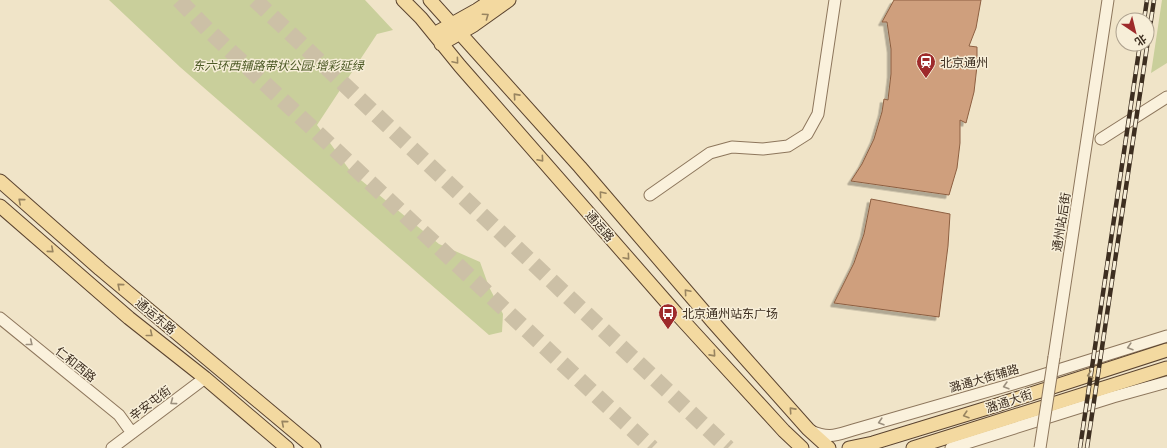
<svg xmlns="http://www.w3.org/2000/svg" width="1167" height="448" font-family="Lora,'Noto Sans SC',serif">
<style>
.green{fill:#c9cf9b}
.building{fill:#cf9f7d;stroke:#8d5f41;filter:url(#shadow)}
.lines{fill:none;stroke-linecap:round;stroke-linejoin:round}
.highway-tunnel{stroke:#ccc0a6;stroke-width:16;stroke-dasharray:16 8;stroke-linecap:butt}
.minor-casing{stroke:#8d765c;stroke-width:13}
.major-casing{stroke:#5b4430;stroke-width:15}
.minor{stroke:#faf1dc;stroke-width:11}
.major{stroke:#f3d9a0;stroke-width:13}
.rail-casing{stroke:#3d2e20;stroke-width:4.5}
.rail{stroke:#f7eed8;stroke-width:3;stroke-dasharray:9;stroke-linecap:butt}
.minor-bridge-casing{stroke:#8d765c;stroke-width:13;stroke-linecap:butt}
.minor-bridge{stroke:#faf1dc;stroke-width:11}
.oneway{stroke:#988460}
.oneway2{stroke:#9c907e}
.labels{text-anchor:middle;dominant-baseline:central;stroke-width:3;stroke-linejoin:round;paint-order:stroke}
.poi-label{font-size:12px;fill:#3d2e20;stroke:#f7eed8;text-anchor:start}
.park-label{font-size:12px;font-style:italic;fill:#4d5a26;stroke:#f7eed8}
.street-label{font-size:12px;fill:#3d2e20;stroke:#f7eed8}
</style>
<defs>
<filter id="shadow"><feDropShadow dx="-3.5" dy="3.5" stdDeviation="0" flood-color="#0004"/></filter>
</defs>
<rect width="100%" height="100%" fill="#f0e4c8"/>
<path class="green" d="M109,0H365L393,30L377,34L317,125L351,172L439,244L480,262L489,287L503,314L502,332L489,335L180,67Z
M1162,0H1167V63L1151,73Z"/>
<path class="building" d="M894,0H981L976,28L969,46L977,47V66L974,92L966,123L960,120V143L957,168L949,195L851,181L862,164L874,139L882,112L884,99L888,100L891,74V49L887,22H882Z
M871,199L950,214L948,246L939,317L834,303L854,263L864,234Z"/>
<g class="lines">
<path class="highway-tunnel" d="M179,0L207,29L652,448
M255,0L728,448"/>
<g class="minor-casing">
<path id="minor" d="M1101,139L1167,97
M650,195L710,153L732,147L763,149L788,146L807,134L818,114L835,0
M0,318L119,415L132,433
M1054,357L1108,0
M811,431C829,439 836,435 853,430L1023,381L1167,336
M112,448L205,378
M951,448L1113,397L1167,382"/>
</g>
<g class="major-casing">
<path id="major" d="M403,0L421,18L460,66L676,313L784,431L802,448
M430,0L580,167L713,322L808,429L829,448
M434,34L477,10L492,0
M441,44L474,25L509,0
M0,181L100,269L314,448
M0,206L129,318L205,378L287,448
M849,448L873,443L994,406L1167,350
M913,448L1167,368"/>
</g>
<use href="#minor" class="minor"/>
<use href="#major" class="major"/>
<g class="rail-casing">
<path id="rail" d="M1144,20L1147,0
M1080,448L1140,44
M1087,448L1154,0"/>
</g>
<use href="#rail" class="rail"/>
<g class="minor-bridge-casing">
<path id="minor-bridge" d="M1040,448L1054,357"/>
</g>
<use href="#minor-bridge" class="minor-bridge"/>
</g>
<defs><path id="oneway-chevron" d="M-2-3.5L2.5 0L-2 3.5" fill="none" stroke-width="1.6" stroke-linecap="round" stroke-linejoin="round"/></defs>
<g class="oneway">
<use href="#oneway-chevron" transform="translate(486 16) rotate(-35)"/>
<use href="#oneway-chevron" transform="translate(456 61) rotate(50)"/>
<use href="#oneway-chevron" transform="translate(516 96) rotate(-132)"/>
<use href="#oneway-chevron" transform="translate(541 159) rotate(49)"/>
<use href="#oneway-chevron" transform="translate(602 194) rotate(-130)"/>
<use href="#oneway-chevron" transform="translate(21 201) rotate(-139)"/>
<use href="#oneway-chevron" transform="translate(51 250) rotate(41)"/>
<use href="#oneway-chevron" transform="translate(627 257) rotate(49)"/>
<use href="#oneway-chevron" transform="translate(120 286) rotate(-140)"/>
<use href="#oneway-chevron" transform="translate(687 292) rotate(-131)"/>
<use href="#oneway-chevron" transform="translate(150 334) rotate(39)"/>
<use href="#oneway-chevron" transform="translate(713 354) rotate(48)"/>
<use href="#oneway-chevron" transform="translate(1090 375) rotate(162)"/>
<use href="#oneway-chevron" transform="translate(792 410) rotate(-132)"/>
<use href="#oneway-chevron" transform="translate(966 415) rotate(163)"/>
<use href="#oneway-chevron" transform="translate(284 423) rotate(-140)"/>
</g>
<g class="oneway2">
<use href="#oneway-chevron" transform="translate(30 343) rotate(39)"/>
<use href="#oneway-chevron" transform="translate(1130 347) rotate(163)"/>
<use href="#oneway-chevron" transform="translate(1006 386) rotate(164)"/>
<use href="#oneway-chevron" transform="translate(173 402) rotate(143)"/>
<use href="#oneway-chevron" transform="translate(881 422) rotate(163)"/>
</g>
<defs>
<g id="station-pin" transform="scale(1)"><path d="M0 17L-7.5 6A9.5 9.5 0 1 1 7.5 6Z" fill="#9e2a2b" stroke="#f7eed8"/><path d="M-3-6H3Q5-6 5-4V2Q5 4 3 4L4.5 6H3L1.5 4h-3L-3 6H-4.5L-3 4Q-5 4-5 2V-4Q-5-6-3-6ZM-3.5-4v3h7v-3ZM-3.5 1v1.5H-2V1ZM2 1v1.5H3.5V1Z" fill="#fff"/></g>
<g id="bus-pin" transform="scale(1)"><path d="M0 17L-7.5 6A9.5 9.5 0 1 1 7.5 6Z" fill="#9e2a2b" stroke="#f7eed8"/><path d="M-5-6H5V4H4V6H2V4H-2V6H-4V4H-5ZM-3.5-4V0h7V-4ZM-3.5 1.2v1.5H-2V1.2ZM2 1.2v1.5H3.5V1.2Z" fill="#fff"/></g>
</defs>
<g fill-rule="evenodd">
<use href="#station-pin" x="926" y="62"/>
<use href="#bus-pin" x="668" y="313"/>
</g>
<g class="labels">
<g class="poi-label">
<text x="940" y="62">北京通州</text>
<text x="682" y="313">北京通州站东广场</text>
</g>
<g class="park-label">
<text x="278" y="65">东六环西辅路带状公园·增彩延绿</text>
</g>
<g class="street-label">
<text transform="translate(1061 222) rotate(-81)">通州站后街</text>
<text transform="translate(600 226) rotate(49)">通运路</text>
<text transform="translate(156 316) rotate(40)">通运东路</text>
<text transform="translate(76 364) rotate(39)">仁和西路</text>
<text transform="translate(984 378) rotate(-16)">潞通大街辅路</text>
<text transform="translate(1009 401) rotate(-18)">潞通大街</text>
<text transform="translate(150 403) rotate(-37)">辛安屯街</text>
</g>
</g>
<g transform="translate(1135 32) rotate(145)"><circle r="19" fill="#f7eed8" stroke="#ada18e"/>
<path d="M0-3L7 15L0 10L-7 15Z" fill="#9e2a2b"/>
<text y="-6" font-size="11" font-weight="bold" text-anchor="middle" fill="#3d2e20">北</text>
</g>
</svg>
